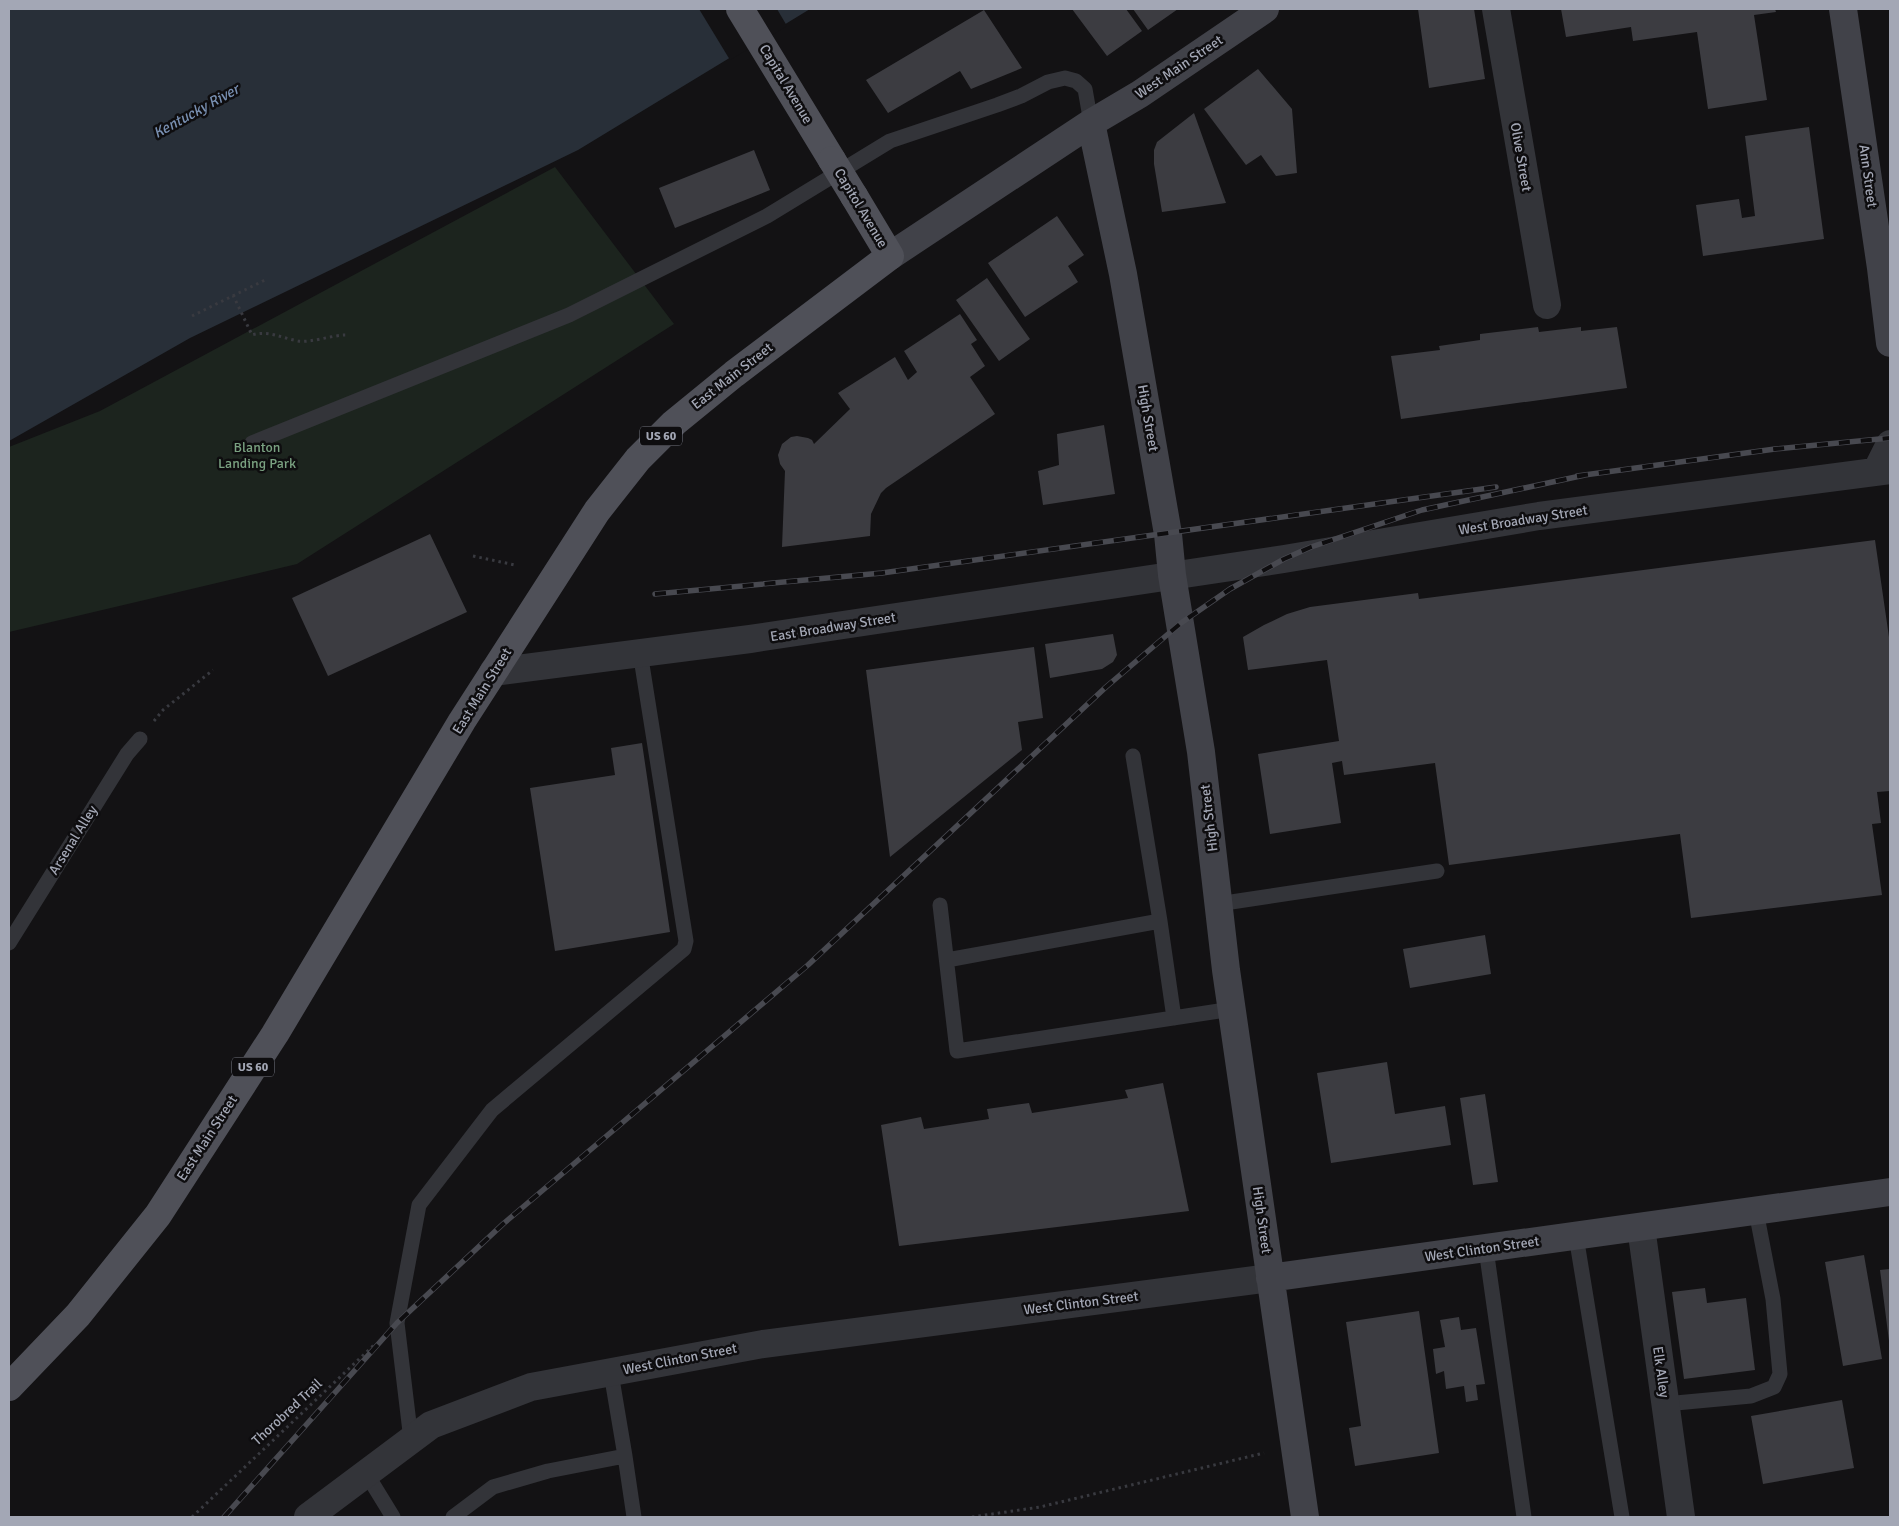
<svg xmlns="http://www.w3.org/2000/svg" width="1899" height="1526" font-family="Signika,sans-serif">
<style>
.green{fill:#1c241e}
.water{fill:#282f38}
.pier{fill:#131214}
.building{fill:#3c3c41}
.lines{fill:none;stroke-linecap:round;stroke-linejoin:round}
.path{stroke:#393a40;stroke-width:3;stroke-dasharray:2.5 4;stroke-linecap:butt}
.service{stroke:#333439;stroke-width:15}
.minor{stroke:#333439;stroke-width:28}
.secondary{stroke:#414249;stroke-width:28}
.primary{stroke:#4f5058;stroke-width:28}
.rail-casing{stroke:#484950;stroke-width:5.5}
.rail{stroke:#0e0d0f;stroke-width:4;stroke-dasharray:11;stroke-linecap:butt}
.primary-bridge{stroke:#4f5058;stroke-width:28}
.labels{text-anchor:middle;dominant-baseline:central;stroke-width:5;stroke-linejoin:round;paint-order:stroke}
.shield{fill:#0e0d0f;stroke:#767983;stroke-width:1}
.shield-label{font-size:12px;font-weight:bold;fill:#a3a7b5}
.street-label{font-size:14px;fill:#a3a7b5;stroke:#0e0d0f}
.park-label{font-size:14px;fill:#7aa181;stroke:#0e0d0f}
.water-label{font-size:15px;font-style:italic;fill:#7990b2;stroke:#0e0d0f}
</style>
<rect width="100%" height="100%" fill="#131214"/>
<path class="green" d="M555,167L674,324L297,564L9,632V447L100,411Z"/>
<path class="water" d="M9,9H810L578,150L190,338L9,441Z"/>
<path class="pier" d="M699,9H777L787,26L730,60Z"/>
<path class="building" d="M1072,9H1126L1142,31L1107,56Z
M1133,9H1178L1148,30Z
M1418,9H1474L1485,79L1429,88Z
M1561,9H1775L1776,12L1754,15L1767,100L1708,109L1697,32L1633,41L1631,27L1566,37Z
M984,10L1022,68L971,89L960,71L888,113L866,80Z
M1258,69L1292,109L1297,173L1276,176L1261,155L1246,165L1204,109Z
M1194,113L1226,203L1162,212L1154,164V150L1157,142Z
M1809,127L1824,239L1703,256L1696,205L1739,199L1742,218L1755,216L1745,136Z
M754,150L770,190L675,228L659,188Z
M1057,216L1084,255L1068,266L1078,282L1025,317L988,263Z
M987,278L1030,339L999,361L956,300Z
M960,314L977,340L971,344L985,366L970,377L995,414L886,488L881,493L871,514L870,536L782,547L785,471L780,464L778,455L782,444L791,437L797,436L808,438L812,440L814,444L850,409L838,393L895,357L908,380L917,372L904,351Z
M1538,327L1539,332L1581,327V331L1617,327L1627,388L1401,419L1391,356L1440,350L1439,346L1480,340V334Z
M1104,425L1115,494L1043,505L1038,471L1059,465L1057,434Z
M430,534L467,612L328,676L292,598Z
M1875,540L1890,644V791L1877,792L1881,823L1872,824L1882,895L1691,918L1680,834L1449,865L1435,763L1344,775L1342,761L1332,763L1341,823L1270,834L1258,754L1339,741L1327,660L1248,670L1243,637L1264,625L1287,614L1310,607L1418,593L1419,599Z
M1113,634L1117,655L1113,662L1102,669L1050,678L1045,644Z
M1034,647L1043,718L1018,722L1022,750L890,857L866,670Z
M642,743L670,932L555,951L530,788L615,775L611,748Z
M1485,935L1491,974L1410,988L1403,949Z
M1387,1062L1395,1114L1445,1106L1451,1145L1331,1163L1317,1073Z
M1163,1083L1189,1211L899,1246L881,1125L921,1117L924,1129L989,1119L987,1109L1029,1103L1032,1113L1128,1098L1125,1090Z
M1485,1094L1498,1182L1473,1185L1460,1098Z
M1864,1255L1882,1359L1843,1366L1825,1262Z
M1890,1269V1341H1889L1880,1270Z
M1705,1288L1707,1303L1746,1298L1755,1370L1684,1379L1672,1292Z
M1419,1311L1439,1453L1355,1466L1349,1428L1361,1426L1346,1322Z
M1459,1317L1461,1330L1476,1328L1485,1384L1476,1385L1478,1400L1466,1402L1464,1386L1446,1389L1444,1371L1436,1374L1433,1349L1445,1347L1440,1320Z
M1842,1400L1854,1468L1763,1484L1751,1416Z"/>
<g class="lines">
<path class="path" d="M233,295L252,335C268,330 282,338 298,341C311,343 332,335 346,335
M192,316L267,279
M473,556L515,565
M154,721L163,710L213,670
M192,1517L375,1344
M972,1517L1040,1507L1264,1453"/>
<path class="service" d="M252,443L569,315L767,216L890,141L997,105L1021,96L1048,82L1065,78L1076,81L1085,89L1091,123
M1133,756L1160,921
M1218,904L1437,871
M940,905L957,1051L1232,1009
M9,943L127,754L140,739
M947,960L1160,921L1174,1018
M1576,1236L1622,1517
M1486,1249L1524,1517
M1665,1404L1751,1396L1774,1387L1780,1374L1773,1299L1756,1211
M411,1440L397,1323L419,1205L492,1110L684,949L686,941L640,652
M625,1456L634,1517
M366,1473L393,1517
M453,1517L493,1487L548,1471L625,1456L611,1373"/>
<path class="minor" d="M1496,9L1547,305
M1876,472L1890,444
M493,672L750,639L1284,559L1539,516L1890,470
M1641,1227L1681,1517
M308,1517L431,1425L531,1387L763,1344L1270,1278"/>
<path class="secondary" d="M1843,9L1881,268L1890,343
M1091,123L1123,274L1168,534L1172,575L1201,752L1226,970L1305,1517
M890,256L1091,123L1140,94L1265,9
M1270,1278L1890,1192"/>
<path class="primary" d="M740,9L832,160
M9,1387L78,1315L158,1215L275,1034L462,721L597,511L638,459L674,423L734,374L890,256L854,196"/>
<g class="rail-casing">
<path id="rail" d="M1577,476L1775,449L1890,438
M655,594L882,573L1496,487
M224,1517L397,1323L503,1224L808,965L1106,687L1181,623L1230,589L1284,559L1311,547L1422,510L1585,475"/>
</g>
<use href="#rail" class="rail"/>
<path class="primary-bridge" d="M832,160L854,196"/>
</g>
<g class="labels">
<g class="shield">
<rect x="640" y="426.5" width="42" height="19" rx="4"/>
<rect x="232" y="1057.5" width="42" height="19" rx="4"/>
</g>
<g class="shield-label">
<text x="661" y="436">US 60</text>
<text x="253" y="1067">US 60</text>
</g>
<g class="street-label">
<text transform="translate(1179 67) rotate(-34)">West Main Street</text>
<text transform="translate(786 84) rotate(59)">Capital Avenue</text>
<text transform="translate(1521 157) rotate(80)">Olive Street</text>
<text transform="translate(1868 176) rotate(82)">Ann Street</text>
<text transform="translate(861 208) rotate(59)">Capitol Avenue</text>
<text transform="translate(732 376) rotate(-38)">East Main Street</text>
<text transform="translate(1148 418) rotate(80)">High Street</text>
<text transform="translate(1523 520) rotate(-9)">West Broadway Street</text>
<text transform="translate(833 627) rotate(-9)">East Broadway Street</text>
<text transform="translate(482 691) rotate(-58)">East Main Street</text>
<text transform="translate(1209 818) rotate(-97)">High Street</text>
<text transform="translate(73 840) rotate(-58)">Arsenal Alley</text>
<text transform="translate(207 1138) rotate(-57)">East Main Street</text>
<text transform="translate(1262 1220) rotate(82)">High Street</text>
<text transform="translate(1482 1249) rotate(-8)">West Clinton Street</text>
<text transform="translate(1081 1303) rotate(-7)">West Clinton Street</text>
<text transform="translate(680 1359) rotate(-11)">West Clinton Street</text>
<text transform="translate(1661 1372) rotate(82)">Elk Alley</text>
<text transform="translate(287 1412) rotate(-43)">Thorobred Trail</text>
</g>
<g class="park-label">
<text x="257" y="447">Blanton<tspan x="257" dy="16">Landing Park</tspan></text>
</g>
<g class="water-label">
<text transform="translate(196 111) rotate(-29)">Kentucky River</text>
</g>
</g>
<rect width="1899" height="1526" fill="none" stroke="#a3a7b5" stroke-width="20"/>
</svg>
